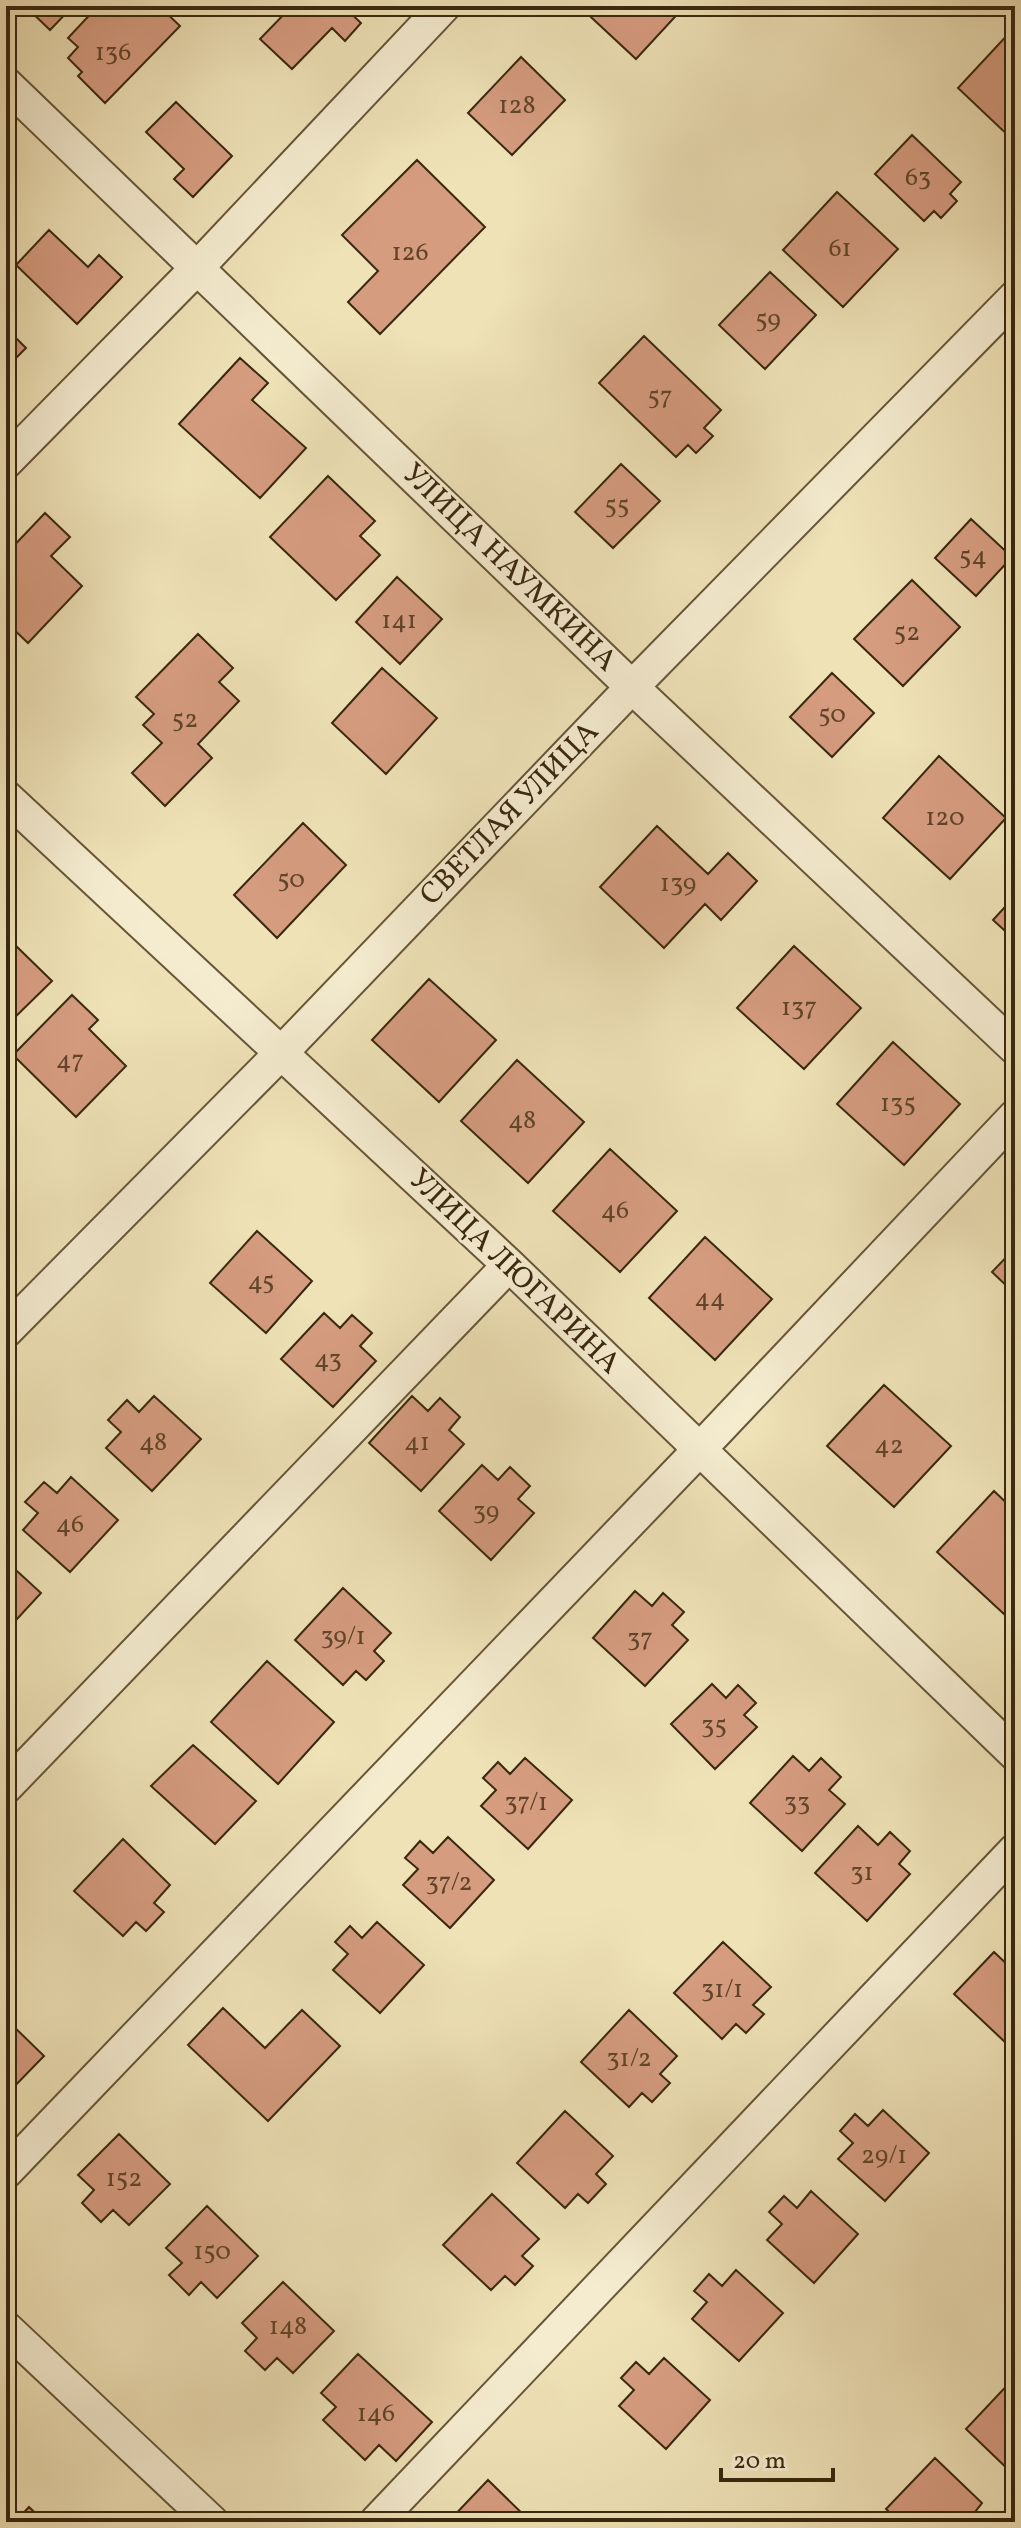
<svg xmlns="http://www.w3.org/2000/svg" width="1021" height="2528" font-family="Vollkorn,serif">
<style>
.building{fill:#d69c80;stroke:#39280e;stroke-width:2}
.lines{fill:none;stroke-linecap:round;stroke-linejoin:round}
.minor-casing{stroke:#665638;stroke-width:36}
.minor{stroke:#f5ecd0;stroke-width:32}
.labels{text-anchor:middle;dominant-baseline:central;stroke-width:6;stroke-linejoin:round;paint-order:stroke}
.number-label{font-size:26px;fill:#60452a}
.street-label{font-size:30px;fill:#39280e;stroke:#f5ecd0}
</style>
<rect width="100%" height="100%" fill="#efe2b7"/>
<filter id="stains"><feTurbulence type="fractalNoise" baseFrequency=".0025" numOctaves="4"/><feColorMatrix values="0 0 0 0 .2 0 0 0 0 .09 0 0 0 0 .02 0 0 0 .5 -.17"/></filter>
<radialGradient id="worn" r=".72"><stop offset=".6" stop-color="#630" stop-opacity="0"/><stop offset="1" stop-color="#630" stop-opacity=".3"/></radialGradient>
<path class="building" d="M25,6H73L50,30Z
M98,6H159L180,26L105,103L78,76L82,72L68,58L78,47L68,38Z
M292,6H343L361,23L345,41L332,28L292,69L260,39Z
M579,6H685L636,59Z
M1012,30L1015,33V142L958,88Z
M521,57L565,100L512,155L468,113Z
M176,102L232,156L193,197L174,179L184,169L146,132Z
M912,135L961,182L950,194L957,201L941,218L934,211L924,221L875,174Z
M417,160L485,227L380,334L348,302L378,271L342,235Z
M837,192L898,249L843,307L783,250Z
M49,230L88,267L99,255L122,277L77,324L16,265Z
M770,272L816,315L765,369L719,325Z
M6,328L26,348L6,368Z
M644,336L721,410L704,428L713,436L696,453L688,445L676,457L599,383Z
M240,358L268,383L252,400L306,448L260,498L179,424Z
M621,464L660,501L613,548L575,512Z
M328,476L375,521L360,536L380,555L336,600L270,537Z
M45,513L70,537L51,556L82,586L28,643L6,622V554Z
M971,519L1012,557L976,596L935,558Z
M397,577L442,619L400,664L356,622Z
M912,580L960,627L903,686L854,639Z
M198,634L233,668L219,682L239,701L198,744L212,758L165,806L132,773L162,743L143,725L154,714L136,697Z
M382,668L437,718L386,774L332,723Z
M832,673L874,713L832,757L790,717Z
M939,756L1006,818L950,879L883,818Z
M303,823L346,865L277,938L234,895Z
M657,826L708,874L728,853L757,881L721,920L705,904L664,948L600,887Z
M1015,896V940L993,920Z
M12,942L52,981L6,1026V948Z
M794,946L861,1008L804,1069L737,1008Z
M429,979L496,1040L439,1102L372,1040Z
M72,995L98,1020L89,1029L126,1066L76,1117L13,1055Z
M893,1042L960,1104L904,1165L837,1104Z
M517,1060L584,1122L528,1183L461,1121Z
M610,1149L677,1211L620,1272L553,1211Z
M257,1231L312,1281L266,1333L210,1283Z
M705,1237L772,1299L715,1360L649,1298Z
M1015,1248V1294L992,1272Z
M324,1313L340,1328L352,1315L372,1333L360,1346L376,1361L333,1407L281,1359Z
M884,1385L951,1446L894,1507L827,1446Z
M154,1396L201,1439L152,1491L106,1448L121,1432L108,1420L127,1400L139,1412Z
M412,1396L428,1411L440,1398L460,1417L449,1430L464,1444L421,1491L369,1443Z
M482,1465L498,1480L510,1467L530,1486L518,1499L534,1513L491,1560L439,1511Z
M71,1477L118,1520L70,1572L23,1530L38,1513L25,1502L44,1482L57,1493Z
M994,1491L1015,1511V1602L1004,1614L937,1552Z
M6,1561L41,1593L6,1631Z
M343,1588L391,1633L374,1651L384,1661L366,1680L356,1671L343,1685L295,1640Z
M635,1591L652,1606L663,1593L684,1612L672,1625L688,1640L645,1686L593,1638Z
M267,1661L334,1722L278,1784L211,1722Z
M712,1684L726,1698L738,1685L756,1703L744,1715L757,1727L715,1769L671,1724Z
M193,1745L256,1801L215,1844L151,1786Z
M793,1756L809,1771L821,1758L841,1777L829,1790L845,1804L802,1851L750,1803Z
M525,1758L572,1800L528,1849L481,1806L496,1790L483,1778L498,1762L510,1774Z
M858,1826L878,1845L890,1832L910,1851L899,1864L910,1874L867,1921L815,1873Z
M448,1837L494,1880L450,1928L403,1885L418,1869L405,1858L420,1841L433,1853Z
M123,1839L170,1885L154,1903L164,1912L146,1931L136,1922L123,1936L74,1891Z
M377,1922L424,1965L380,2013L333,1970L348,1954L335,1942L350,1926L362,1938Z
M723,1942L771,1987L753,2005L764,2014L746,2033L736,2024L722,2039L674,1993Z
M994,1952L1010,1967L1015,1962V2034L1006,2043L954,1994Z
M223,2008L265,2048L302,2010L340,2046L268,2121L188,2045Z
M629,2010L677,2056L660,2074L670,2083L652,2102L642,2093L629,2107L581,2062Z
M6,2019L44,2056L6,2095Z
M883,2110L929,2153L885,2201L838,2159L853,2143L840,2131L855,2114L868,2126Z
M565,2111L613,2156L596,2174L606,2184L588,2203L578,2194L565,2208L517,2163Z
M119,2134L170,2184L129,2225L113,2210L101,2222L82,2203L94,2190L78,2175Z
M811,2191L858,2234L814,2283L767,2240L782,2224L769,2212L784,2196L797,2208Z
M492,2194L539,2239L522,2256L533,2266L515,2285L505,2276L491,2290L443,2245Z
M207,2206L258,2256L217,2298L201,2282L189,2295L169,2275L182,2263L166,2248Z
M736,2270L783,2313L739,2361L692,2319L707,2302L694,2291L709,2274L722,2286Z
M283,2282L334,2331L293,2373L277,2358L265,2370L245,2351L257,2338L242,2323Z
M358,2354L432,2422L396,2461L379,2445L365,2460L323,2420L336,2407L321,2393Z
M664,2358L710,2400L666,2449L619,2406L634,2390L621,2378L636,2362L649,2374Z
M1014,2378L1015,2474L1014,2475L966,2429Z
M935,2458L982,2503L967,2522H900L886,2509Z
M488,2480L531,2522H448Z
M29,2507L45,2522H15Z"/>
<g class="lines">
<g class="minor-casing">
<path id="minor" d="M6,84L632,687L1015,1048
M6,462L197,268L444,6
M6,797L509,1265L1015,1754
M6,1331L280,1054L632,687L1015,297
M6,1787L509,1265
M6,2172L699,1450L1015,1116
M6,2328L212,2522
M376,2522L1015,1850"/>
</g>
<use href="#minor" class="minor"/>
</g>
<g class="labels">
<g class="number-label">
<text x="113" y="53">136</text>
<text x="517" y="106">128</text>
<text x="918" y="178">63</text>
<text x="840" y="249">61</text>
<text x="410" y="253">126</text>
<text x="768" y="320">59</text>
<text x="660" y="397">57</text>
<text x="617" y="506">55</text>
<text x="973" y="557">54</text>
<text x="399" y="621">141</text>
<text x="907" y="633">52</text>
<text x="832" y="715">50</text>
<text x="185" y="720">52</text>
<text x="945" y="818">120</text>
<text x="291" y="880">50</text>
<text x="678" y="884">139</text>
<text x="799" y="1008">137</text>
<text x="70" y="1061">47</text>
<text x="898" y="1104">135</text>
<text x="522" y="1121">48</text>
<text x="615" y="1211">46</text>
<text x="261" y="1282">45</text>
<text x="710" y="1299">44</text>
<text x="328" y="1360">43</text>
<text x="153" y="1443">48</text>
<text x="417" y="1443">41</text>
<text x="889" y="1446">42</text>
<text x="486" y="1512">39</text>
<text x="70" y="1525">46</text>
<text x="343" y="1637">39/1</text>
<text x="640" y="1639">37</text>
<text x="714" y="1726">35</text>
<text x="526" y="1803">37/1</text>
<text x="797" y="1803">33</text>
<text x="862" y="1873">31</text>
<text x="449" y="1883">37/2</text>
<text x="722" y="1990">31/1</text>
<text x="629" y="2059">31/2</text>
<text x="884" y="2156">29/1</text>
<text x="124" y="2179">152</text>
<text x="212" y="2252">150</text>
<text x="288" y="2327">148</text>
<text x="376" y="2414">146</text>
</g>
<g class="street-label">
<text transform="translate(509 568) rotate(44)">УЛИЦА НАУМКИНА</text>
<text transform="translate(510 814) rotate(-46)">СВЕТЛАЯ УЛИЦА</text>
<text transform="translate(514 1272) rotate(44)">УЛИЦА ЛЮГАРИНА</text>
</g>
</g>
<rect width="1021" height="2528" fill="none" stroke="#efe2b7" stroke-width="32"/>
<rect x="8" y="8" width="1005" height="2512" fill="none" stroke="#39280e" stroke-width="4"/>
<rect x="16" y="16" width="989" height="2496" fill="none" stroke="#39280e" stroke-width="2"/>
<path d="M721 2468v12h112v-12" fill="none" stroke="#39280e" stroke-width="4"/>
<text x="733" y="2468" font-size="24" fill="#39280e" stroke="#f5ecd0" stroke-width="6" paint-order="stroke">20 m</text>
<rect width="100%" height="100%" filter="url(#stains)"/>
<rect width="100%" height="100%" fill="url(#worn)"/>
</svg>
